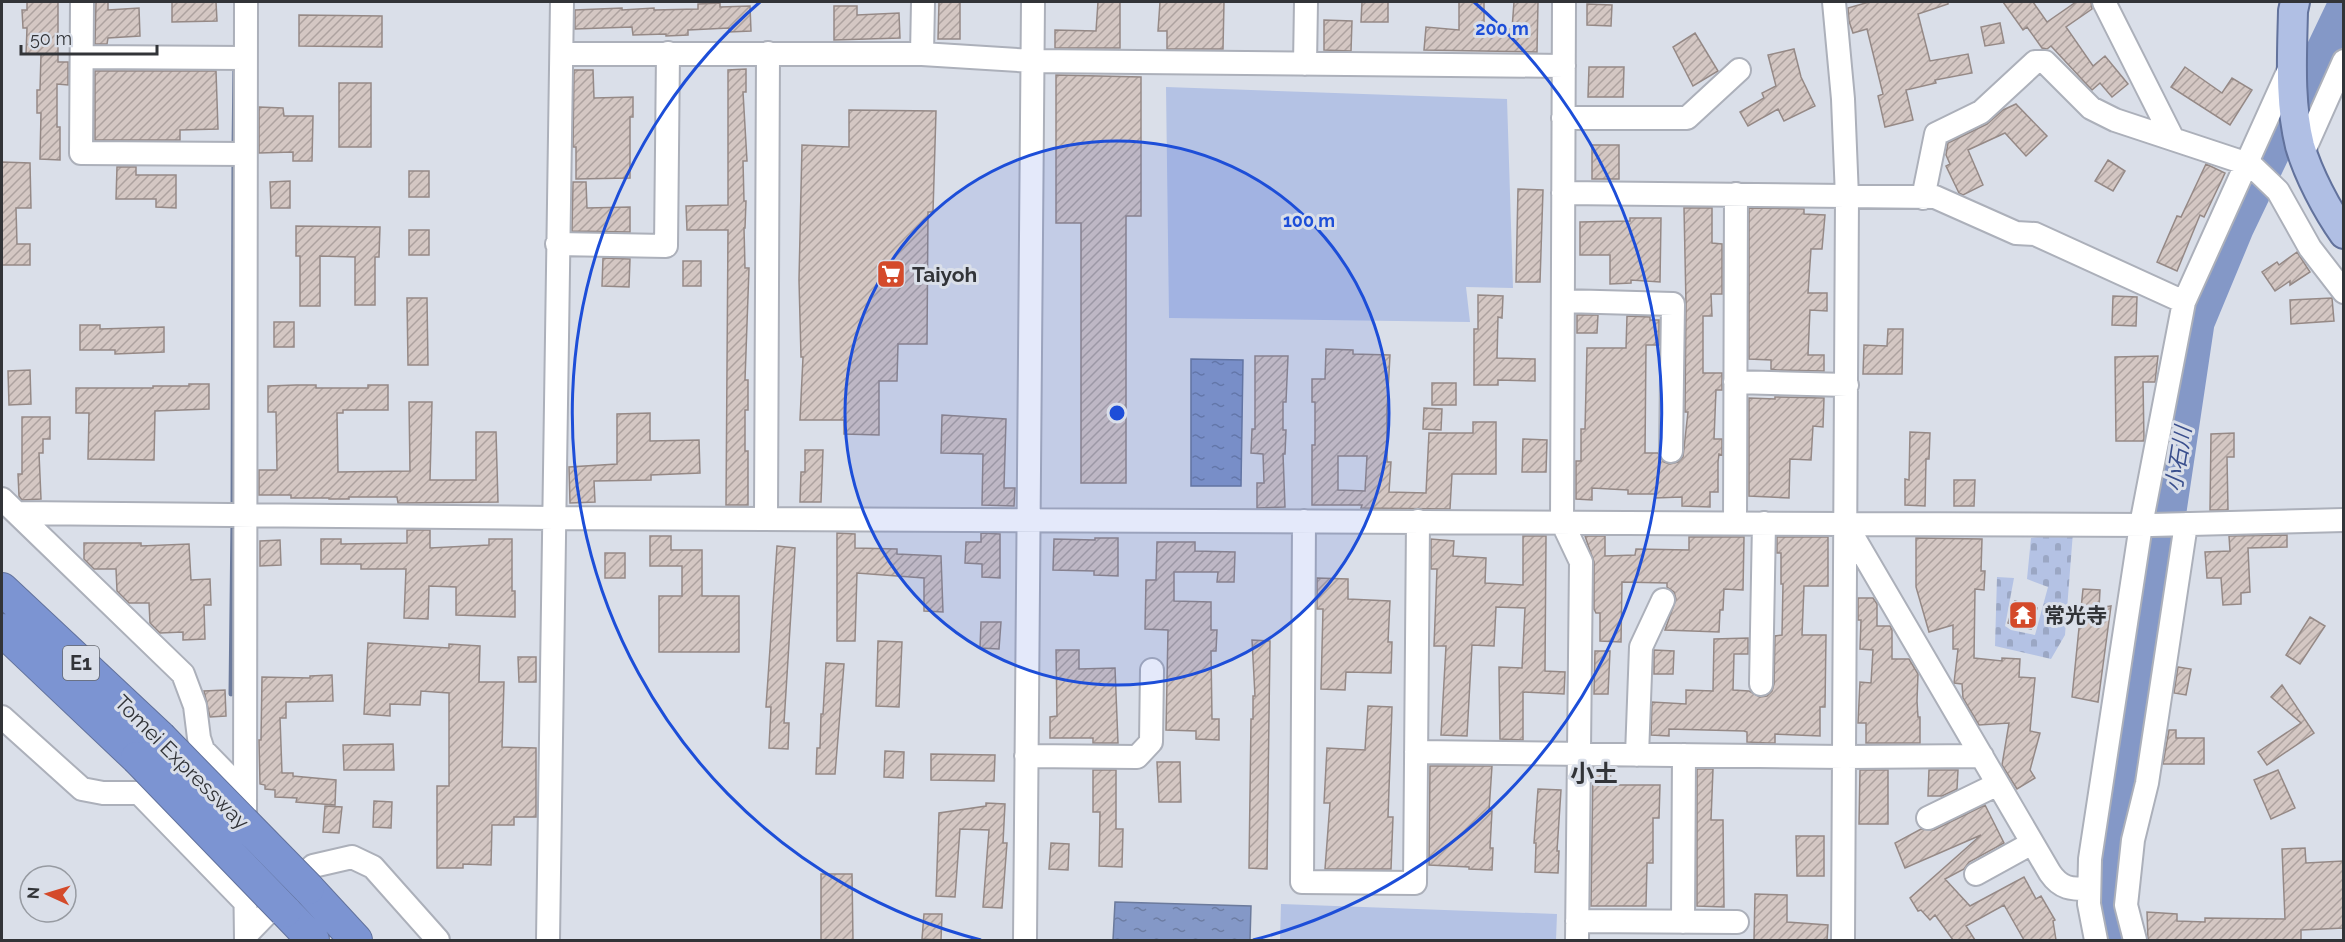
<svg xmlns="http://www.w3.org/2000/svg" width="2345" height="942" font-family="Raleway,'Noto Sans JP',sans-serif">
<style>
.cemetery{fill:url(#cemetery-stones)}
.pitch{fill:#b4c2e4}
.water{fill:url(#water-ripples);stroke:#6b7a9c;stroke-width:1.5}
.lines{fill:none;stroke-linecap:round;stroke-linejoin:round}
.stream{stroke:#6b7a9c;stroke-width:5}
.river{stroke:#8498c7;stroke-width:33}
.building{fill:url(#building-hatch);stroke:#958986;stroke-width:1.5;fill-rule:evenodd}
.minor-casing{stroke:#acb0ba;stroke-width:26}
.major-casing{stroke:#62729c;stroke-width:32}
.highway-casing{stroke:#62729c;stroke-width:34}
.minor{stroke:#fff;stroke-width:22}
.major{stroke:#b0bfe4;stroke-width:28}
.highway{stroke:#7c94d2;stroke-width:32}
.highway-bridge-casing{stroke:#62729c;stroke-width:34;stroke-linecap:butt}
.highway-bridge{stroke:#7c94d2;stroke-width:32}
.ring{fill:none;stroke:#1d4ed8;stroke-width:3}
.labels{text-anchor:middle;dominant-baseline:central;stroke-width:6;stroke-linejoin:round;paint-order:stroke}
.shield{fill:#dadfe9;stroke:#64676d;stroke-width:1.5}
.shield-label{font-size:20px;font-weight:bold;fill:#323438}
.poi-label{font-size:21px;font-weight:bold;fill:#323438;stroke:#dadfe9;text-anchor:start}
.street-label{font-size:21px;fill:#323438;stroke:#dadfe9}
.water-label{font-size:22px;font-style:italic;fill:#3a4f8d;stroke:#dadfe9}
.quarter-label{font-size:24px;font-weight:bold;fill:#323438;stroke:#dadfe9}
.centre{fill:#1d4ed8;stroke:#dadfe9;stroke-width:3}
.ring-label{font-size:18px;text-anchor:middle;font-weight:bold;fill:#1d4ed8;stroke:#dadfe9;stroke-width:6;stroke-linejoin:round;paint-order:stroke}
</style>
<defs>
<pattern id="cemetery-stones" width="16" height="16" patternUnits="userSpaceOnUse" patternTransform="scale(1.5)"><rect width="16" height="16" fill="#b4c2e4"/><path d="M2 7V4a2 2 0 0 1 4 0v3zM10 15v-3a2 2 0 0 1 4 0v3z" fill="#9ba7c4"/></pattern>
<pattern id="water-ripples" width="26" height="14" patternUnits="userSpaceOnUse" patternTransform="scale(1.5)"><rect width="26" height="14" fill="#8498c7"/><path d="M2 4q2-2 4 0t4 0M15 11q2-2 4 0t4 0" fill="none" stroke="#6d7da3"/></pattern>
<pattern id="building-hatch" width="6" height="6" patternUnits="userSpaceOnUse" patternTransform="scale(1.5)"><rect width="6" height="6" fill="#d4c7c3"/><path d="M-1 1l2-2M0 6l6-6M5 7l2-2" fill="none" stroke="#ada29f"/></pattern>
</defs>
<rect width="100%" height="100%" fill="#dadfe9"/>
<path class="cemetery" d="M2073,532L2065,635L2051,659L1995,646L1997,577L2014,578L2005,626L2011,630L2035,635L2048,587L2027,579L2031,538Z"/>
<path class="pitch" d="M1166,87L1507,99L1513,288L1466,287L1470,322L1169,318Z
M1281,904L1557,914L1556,940H1280Z"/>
<path class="water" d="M1191,359L1243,360L1241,486H1191Z
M1115,902L1251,906L1250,940H1113Z"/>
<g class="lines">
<path class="stream" d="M234,150L235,63
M233,510L234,159
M231,694L233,519"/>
<path class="river" d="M2120,940L2115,914L2118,860L2198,323L2237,229L2344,5"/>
</g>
<path class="building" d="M27,2H58V62H68V85L57,84V127H60V160L40,159L41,113H37V90H40L41,54H26L27,28H23L22,10H27Z
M96,2H108V10L139,8L140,36L108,38L107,44H95Z
M172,2H216L217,21L172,22Z
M939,2H960V39H938Z
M1098,2H1120V48H1055V30L1096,31Z
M1160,2H1224L1223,49H1167V31H1158Z
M1362,2H1388V22H1361Z
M1459,2H1484V29H1512L1514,2H1538L1537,52L1424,50L1426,27L1459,30Z
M1869,2H1948V4L1918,14L1930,61L1968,54L1972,73L1935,80L1936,83L1906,90L1913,120L1885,127L1878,96L1883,94L1867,29L1853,33L1849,21L1848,8Z
M2003,2H2033L2047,22L2076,2H2091L2092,9L2066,27L2093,66L2105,56L2128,84L2112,97L2100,83L2092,90L2051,46L2047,49L2042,48L2027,27L2023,30Z
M720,3V7L750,6L751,31L729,32V28L688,30V35L666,36V34L633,35L632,27L575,29V10L622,8V10L654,8V10L698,9V4Z
M1587,4L1612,5L1611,26L1587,25Z
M834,6H857V15L899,13L900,38L834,40Z
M299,15L382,16V47L299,46Z
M1324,20L1352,21L1351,51L1324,50Z
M2000,23L2004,43L1985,46L1981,27Z
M1695,33L1718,71L1693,86L1673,47Z
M1794,49L1801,77L1815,106L1784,121L1778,109L1748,126L1740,112L1764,98L1762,93L1776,86L1768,55Z
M1589,67H1624L1623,97H1588Z
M2185,67L2222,93L2232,78L2252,90L2230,125L2171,87Z
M746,69V92H743L747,161H743L744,201H746L745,228H744L745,268H749L745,380H748V410H745V451H748V505H726L728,230H687L686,206L728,205V70Z
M574,70H593L594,98L633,97V117H630V178L576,179V147H573Z
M95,71H216L218,129L180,130V140H95Z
M1056,75L1141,77V216H1126V483H1081V223H1056Z
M339,83H371V147H339Z
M2016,104L2047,136L2026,156L2005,133L1968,150L1983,185L1963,195L1959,193L1946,166L1950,164L1946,155L1948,143L1987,124L2003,110Z
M259,107L283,108L284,116H313L312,161H293V152L259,153Z
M849,110L936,111L933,212H928L927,344H898L897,381H879V435L844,434V420H800L803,357H801L799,280L802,145L849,147Z
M1592,145H1619V179H1592Z
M2108,160L2125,171L2113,191L2095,181Z
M2,162L30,163L31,208H16L17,244H30V265H2Z
M2206,164L2225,173L2204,217L2200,215L2177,271L2157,262L2177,216L2181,217Z
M117,167H136V175H176V208L156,207V199H116Z
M409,171H429V197H409Z
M290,181V208H271L270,182Z
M573,182H586L587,208L630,207V232L572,231Z
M1518,189L1543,190L1540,282H1516Z
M1684,208H1712V243L1722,244V294H1711L1712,316H1703V373H1722V390H1716L1714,439H1722V455L1719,454L1718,462V492H1710V507L1682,506V497L1655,498V494H1628V490L1592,488V500L1576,499V461H1581V429H1585L1587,348H1626L1627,316L1650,317V320H1659V345H1646L1645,453H1658L1664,462L1670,464L1678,462L1683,457L1688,412H1685L1686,304Z
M1749,208L1804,209V214L1825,215L1822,249H1811L1808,293H1827V311L1810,310L1808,355H1824V371L1777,370L1771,369V360L1749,359Z
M1630,218H1661L1660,282L1631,280V283L1610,284V255H1580V222L1630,221Z
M296,226L380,227L379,257H375V305H355V257L320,256V306H300V256H296Z
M409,230H429V255H409Z
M2297,252L2310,272L2290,285V281L2275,291L2262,272L2277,262L2279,265Z
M603,258L630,259L629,287L602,286Z
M683,261H701V286H683Z
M1478,295L1503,296L1502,318L1498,317L1497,358L1535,359V381L1498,380V385H1474V329H1478Z
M2113,296L2137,297L2136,326L2112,325Z
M407,298H427L428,365H408Z
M2332,298L2334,321L2291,324L2290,300Z
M1577,315H1598L1597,333H1577Z
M274,322H294V347H274Z
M80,325H100V329L164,327V352L115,354V350H80Z
M1888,329H1903L1902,374H1863L1864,345L1887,346Z
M1326,349L1353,350V354L1390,355L1387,410V462H1391L1389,492L1426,493L1429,433H1473V422H1496V474H1452L1450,509L1361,508L1362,505H1312V445H1315V402H1312V379H1325ZM1338,456H1367L1365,491L1338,490Z
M1255,356H1288L1286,402H1283V430H1286L1285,454H1283L1285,507L1257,508V483H1264L1263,454L1251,453L1252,429H1255Z
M2158,356L2155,382H2143L2144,441H2116L2115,357Z
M30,370L31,404L9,405L8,371Z
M1432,383H1456V405H1432Z
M189,384H209V409L155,411L154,460L88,459L89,413H76V388H153V386H189Z
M296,385H316V388H368V385H388V410H343V413H337L338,472L410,471L409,402H432L430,480H476V432H496L498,502L398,503L397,497H349V499H329V498H291V495H259V470H277L276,412H268V386Z
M1775,397L1824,398L1823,427L1813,426L1811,460L1790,459L1789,498L1749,496V398L1775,399Z
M1424,408L1442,409L1441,430L1423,429Z
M650,413V441L699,440L700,473L651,475V480L594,481L595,502L570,503L569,467L617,464V414Z
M942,415L1006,419L1004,488H1015L1014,506L982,505L983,454L941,453Z
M22,417H50V439H43V453H39L41,499L22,500L19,496L18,474H22Z
M1910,432L1930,433L1929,459H1926L1925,506L1905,505V479L1909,480Z
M2234,433V457H2227L2228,510H2210L2211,434Z
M1523,439L1547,440L1546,472H1522Z
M805,450H823L821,502H800L801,472H805Z
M1954,480H1975L1974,506H1954Z
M407,530H430V548L489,545V539H512V591H515V617L456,615V587L429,586L428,619L404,618L406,569H361V564H321V539H341V544L407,543Z
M837,533L855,534V548L897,549V554L941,556L943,612L924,611V578L857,573L855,641H837Z
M981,533L1000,534V578L982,577V564L965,563L966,542H981Z
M2287,535V547L2248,548L2250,592L2241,593V604L2223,605L2221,578H2207L2205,552L2230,551L2229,536Z
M650,536H671V550H702V596H739V652H659V596H682V566H650Z
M1523,536H1546L1545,671L1565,672L1564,694L1523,692V740L1500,739L1499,667L1522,668L1525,608L1496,607L1494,646L1472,645L1467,736L1441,735L1446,646H1434L1437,569H1431V539L1454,541L1453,556L1486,558L1485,583L1523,585Z
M1585,536H1605V556L1635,555L1636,549L1689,550V537H1744L1743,590L1724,589L1723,610H1720L1719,632L1665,630L1676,599L1674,592L1667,587V583L1622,582L1621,642L1600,641V613H1596L1594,609V562Z
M1777,537H1828V586H1804L1802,635H1826L1825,707H1820V736L1775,734V743H1768L1747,742V732L1744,731L1669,729V736L1651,735L1652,702L1686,704V690L1713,691L1714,639L1748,638V654H1734L1733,690L1749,691L1760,697L1767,696L1772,691L1774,684L1775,636L1782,635L1783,584H1781V553H1777Z
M1095,538H1118V576L1094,575V571L1053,570L1054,539L1095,540Z
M1916,538L1982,539L1981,571H1985L1984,590L1975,589L1974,658L2002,661V658L2020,659L2019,677L2035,678L2030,731L2040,733L2030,770L2035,778L2017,789L2002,765L2009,723L1979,725L1963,698L1962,684L1954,683L1958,649H1953V625L1929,632L1916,587Z
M280,540L281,565L260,566V541Z
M1157,542H1195V551L1235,552L1234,582H1217L1218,572H1174V601L1211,602V630H1217L1216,651H1211L1212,719H1219V740L1196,739V731L1166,730L1168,630L1145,629L1146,580H1156Z
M84,543H141V546L189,544L191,580L210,579L211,605H204L205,639L183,640V632L160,633L150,623L149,603H129L117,591L116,569H94L84,559Z
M777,546L795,548L784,723H789L788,749L769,748L771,707H766Z
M605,553H625V578H605Z
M1317,578L1348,579V599L1390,601L1388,642H1392L1391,673L1346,672L1345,690L1321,689L1323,609H1317Z
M2083,589L2100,590L2099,608L2111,606L2098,702L2072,697Z
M1858,598H1873L1877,604V626H1890L1892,630V659H1909L1918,674L1917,701L1918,717H1920V743H1866V723H1858L1860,682L1871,683L1873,650L1860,649L1861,620H1858Z
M2015,601L2037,608L2031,629L2008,623Z
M2310,617L2325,626L2300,664L2286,655Z
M981,622H1001L999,649L980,648Z
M1252,640L1270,641L1267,869L1249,868L1251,719H1253V696H1255Z
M878,641L902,642L899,707L876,706Z
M368,643L449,648V644L480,646L479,682H504L502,747L536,748V817H514V825H492L491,865L463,864V868H437V786H449V693L421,691L420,705L390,704V716L364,714Z
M1056,650H1079V669L1115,668L1118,743H1093V738H1050V717L1057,716Z
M1654,650L1674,651L1673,674H1654Z
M1595,651H1610L1608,694H1594Z
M518,657H536V682H519Z
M826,663L844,664L835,774H816L817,748H820L821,714H823Z
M2178,667L2191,669L2186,695L2174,693Z
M332,675L333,701L286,702V718H280L282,773H293V776L336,780L335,805L296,802L297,798L275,797V790L265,789V785L260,784L259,740H261L262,677L310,678V676Z
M2282,685L2314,733L2267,765L2258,752L2301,723L2271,697Z
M225,690L226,716L210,717L204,691Z
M1368,706L1392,707L1388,817H1393L1391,869H1325L1330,803H1324L1327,748L1365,750Z
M2169,730H2176V738H2204V764H2163Z
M393,744L394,770H344L343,745Z
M885,751L904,752L903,778L884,777Z
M931,754L995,755L994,781L931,780Z
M1157,762H1180L1181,802H1159Z
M1430,766H1492L1489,811H1492L1490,848H1493L1492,870L1469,869V867L1429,865Z
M1593,768H1611L1610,785H1660L1659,818H1653V863H1647L1646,906H1591Z
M1697,769H1713L1711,820H1723L1724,907L1697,906Z
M1093,770H1116V829H1123L1122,867L1099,866L1100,812H1093Z
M1860,770H1888V824H1859Z
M1929,770H1958L1957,789L1942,796H1928Z
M2278,770L2295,808L2271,819L2254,780Z
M1538,789L1561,790L1557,851H1559L1558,873L1535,872L1536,843H1534Z
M374,801L392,802L391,828L373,827Z
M986,803L1005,804L1003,843H1007L1002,908L983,907L989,830L960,829L955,897L936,896L939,813L986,806Z
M1985,805L2004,843L1969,862L1964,869L1945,879L1970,906L2024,877L2036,899L2041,896L2055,920L2053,921L2056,940H2024L2004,905L1966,926L1975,940H1953L1935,915L1930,920L1921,910L1918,911L1910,898L1981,835L1905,868L1895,843L1921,829L1934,830Z
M325,806L342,807L339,833L323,832Z
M1796,836H1824V876H1797Z
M1051,843L1069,844L1068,870L1049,869Z
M2305,848L2306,863L2343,861V928L2301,930V940H2148L2147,912L2177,914V921L2205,922V918L2285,919L2282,849Z
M821,874H852L853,940H821Z
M1755,894L1787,895V922L1828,925L1827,940H1754Z
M924,914H942L941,940L922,939Z"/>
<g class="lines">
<g class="minor-casing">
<path id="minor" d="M82,2L81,153L245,154
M1564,2L1562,522L1581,562L1577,940
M1834,2L1843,99L1847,197L1843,940
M2104,2L2173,139
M562,54H922L1033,61L1564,66
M922,54L923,2
M82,57L245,58
M1305,64L1306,2
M1563,118H1687L1739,70
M2303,153L2344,61
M1563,193L1935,197L2016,233L2035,234L2184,302
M1923,198L1936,134L1981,112L2035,62H2045L2091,108L2115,120L2251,165L2278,191L2310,248L2344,292
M557,244L666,246L668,53
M1563,301L1673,304L1671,451
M1735,382L1847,385
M2,499L183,674L195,706L199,738L203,750L245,793
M17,513L554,518L1846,524L2151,525L2344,520
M766,518L768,53
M1304,521L1302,882L1415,883L1418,521
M1735,523L1736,194
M1847,526L2050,873C2061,889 2071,889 2089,889
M1761,684L1764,523
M2,717L82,789L103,793H139L246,903
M1416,752L1844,757L1982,756
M1637,755L1641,647L1663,600
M1026,756L1137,757L1151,742L1152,670
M1928,818L1998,784
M245,831L246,2
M245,864L246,940
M1976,874L2032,843
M1577,921L1737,922
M1683,922L1684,755
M246,935L313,866L352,857L373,867L438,940
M548,940L562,2
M1025,940L1033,2
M2096,940L2089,904L2090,859L2141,525L2184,302L2291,65
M2135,940L2126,905L2133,840L2147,783L2186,524"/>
</g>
<g class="major-casing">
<path id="major" d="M2295,2L2293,11C2292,56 2289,102 2300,146C2308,174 2327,210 2344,234"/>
</g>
<g class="highway-casing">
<path id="highway" d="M2,589L160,737
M2,630L137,758
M308,888L356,940
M285,911L313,940"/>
</g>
<use href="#minor" class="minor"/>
<use href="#major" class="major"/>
<use href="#highway" class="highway"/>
<g class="highway-bridge-casing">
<path id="highway-bridge" d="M160,737L308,888
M137,758L285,911"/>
</g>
<use href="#highway-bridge" class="highway-bridge"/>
</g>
<circle cx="1117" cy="413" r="272" fill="#1d4ed8" fill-opacity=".12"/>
<g class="ring">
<circle cx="1117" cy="413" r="272"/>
<path d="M981 940A544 544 0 0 1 760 2M1474 2A544 544 0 0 1 1253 940"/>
</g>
<defs>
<g id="supermarket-square" transform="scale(1.5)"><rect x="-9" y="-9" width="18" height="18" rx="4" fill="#d44a2a" stroke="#dadfe9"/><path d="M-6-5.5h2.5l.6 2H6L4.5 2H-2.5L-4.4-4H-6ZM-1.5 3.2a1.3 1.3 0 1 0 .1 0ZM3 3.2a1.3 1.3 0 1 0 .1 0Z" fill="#fff"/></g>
<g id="temple-square" transform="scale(1.5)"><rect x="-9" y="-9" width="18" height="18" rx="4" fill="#d44a2a" stroke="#dadfe9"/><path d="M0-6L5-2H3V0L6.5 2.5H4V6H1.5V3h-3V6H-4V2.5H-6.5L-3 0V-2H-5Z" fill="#fff"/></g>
</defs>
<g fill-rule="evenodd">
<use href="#supermarket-square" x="891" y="274"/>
<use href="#temple-square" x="2023" y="615"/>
</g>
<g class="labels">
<rect class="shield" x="63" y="646" width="36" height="34" rx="4.5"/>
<g class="shield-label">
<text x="81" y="663">E1</text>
</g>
<g class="poi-label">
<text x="912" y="274">Taiyoh</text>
<text x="2044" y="615">常光寺</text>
</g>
<g class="street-label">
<text transform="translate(182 762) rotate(45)">Tomei Expressway</text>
</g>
<g class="water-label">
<text transform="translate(2178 459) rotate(-81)">小石川</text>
</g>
<g class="quarter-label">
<text x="1594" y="773">小土</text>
</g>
</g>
<circle cx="1117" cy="413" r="9" class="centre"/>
<g class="ring-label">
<text x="1502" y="35">200 m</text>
<text x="1309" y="227">100 m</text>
</g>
<rect width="2345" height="942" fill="none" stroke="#323438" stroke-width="6"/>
<g transform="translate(48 894) rotate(274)"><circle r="28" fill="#dadfe9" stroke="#979ba2" stroke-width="1.5"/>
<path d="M0-4.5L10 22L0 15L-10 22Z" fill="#d44a2a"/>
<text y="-9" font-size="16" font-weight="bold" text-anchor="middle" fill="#323438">N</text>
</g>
<path d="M21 45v9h136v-9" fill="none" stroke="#323438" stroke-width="3"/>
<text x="30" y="45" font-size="18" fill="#323438" stroke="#dadfe9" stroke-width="4.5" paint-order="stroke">50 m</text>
</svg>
